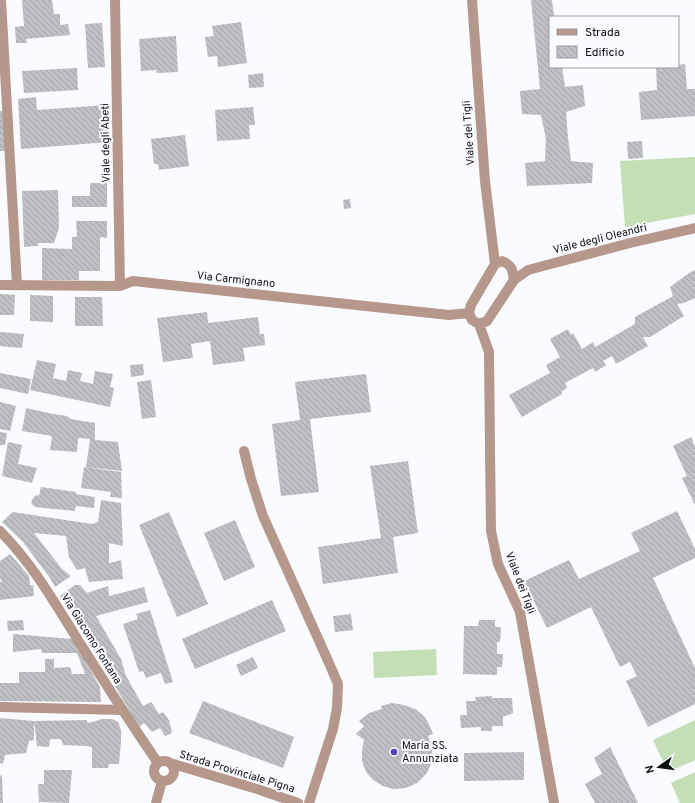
<svg xmlns="http://www.w3.org/2000/svg" width="695" height="803" font-family="Overpass,sans-serif">
<style>
.grass{fill:#c4deb5}
.building{fill:url(#building-back-hatch)}
.lines{fill:none;stroke-linecap:round;stroke-linejoin:round}
.minor{stroke:#b5978c;stroke-width:10}
.poi-dot{fill:#5840b8;stroke:#f9fbfe;stroke-width:1.5}
.labels{text-anchor:middle;dominant-baseline:central;stroke-width:4;stroke-linejoin:round;paint-order:stroke}
.street-label{font-size:11px;fill:#0e0f10;stroke:#f9fbfe}
.poi-label{font-size:11px;fill:#0e0f10;stroke:#f9fbfe;text-anchor:start}
</style>
<defs>
<pattern id="building-back-hatch" width="6" height="6" patternUnits="userSpaceOnUse"><rect width="6" height="6" fill="#bec0c3"/><path d="M-1 5l2 2M0 0l6 6M5-1l2 2" fill="none" stroke="#a2a4a6"/></pattern>
</defs>
<rect width="100%" height="100%" fill="#f9fbfe"/>
<path class="grass" d="M695,157V214L625,227L620,161Z
M436,649L437,675L374,678L373,652Z
M695,720V760L668,772L653,740Z
M695,772V803H680L671,783Z"/>
<path class="building" d="M22,0H52L54,14H60V25L68,24L70,35L26,39L27,43H16L15,27L24,26Z
M531,0H552L554,17H550V67H562L565,87L583,85L585,106L566,112L568,137L571,161L593,163L592,183L527,186L525,163L545,161L546,139L541,115L522,114L520,91L540,89Z
M241,22L247,63L218,67L217,56L208,57L205,37L214,36L212,26Z
M102,23L105,67L88,68L85,24Z
M176,36L178,72L157,73L156,70L141,71L139,39Z
M685,64L687,89H695V116L641,120L639,92L657,90L656,67H678V65Z
M77,68L78,90L24,93L22,71Z
M263,73L264,87L249,88L248,75Z
M36,97L37,110L106,105L109,142L21,149L18,99Z
M253,107L255,125H249L250,139L217,141L215,110Z
M0,111H5L6,151H0Z
M185,135L189,166L159,170L158,164H154L151,139Z
M642,141L643,158L628,159L627,142Z
M90,183H107V207H72V196H90Z
M58,190L59,228L54,243H38V246L24,247L22,191Z
M350,199L351,208L344,209L343,200Z
M76,221H107V238L100,237V271H79V280H42V248L72,249V237H77Z
M695,270V298L684,303L677,304L684,316L650,337H643L648,346L616,364L612,356L603,361L606,365L595,372L593,368L565,383L567,388L561,392L562,394L522,417L509,395L550,373L546,365L560,357L550,339L568,329L571,335L573,333L582,349L593,342L595,347L635,324V317L673,296L670,287L689,273Z
M0,294L15,295L14,315H0Z
M30,295L53,296V322L30,321Z
M75,297H102L103,326H75Z
M207,312L208,323L258,317L260,334H264L265,345L243,348L245,361L213,365L210,341L191,344L193,358L163,362L157,318Z
M0,332L24,334L22,348L0,346Z
M37,360L56,364L53,378L66,381L68,370L82,373L80,381L93,384L95,371L113,374L110,387L114,388L110,407L30,390Z
M143,364L144,375L131,377L130,365Z
M0,373L31,379L28,394L0,388Z
M366,374L371,412L310,419L319,492L281,496L272,424L300,420L295,382Z
M151,380L156,417L142,419L137,382Z
M0,402L16,406L10,431L0,429Z
M26,408L53,414L67,416L71,419L95,423V440L118,442L122,471L86,467L90,439L78,438L77,452L50,450L52,436L22,431Z
M0,432L7,433L5,445H0Z
M691,437L695,447V505L682,478L687,476L673,446Z
M8,442L22,445L18,464L37,468L32,483L2,476Z
M408,461L418,533L393,537L398,573L323,584L318,547L381,538L370,466Z
M84,467L121,472L122,498L110,497L111,492L81,488Z
M41,487L76,492V494L95,497L94,508L76,506L75,511L35,507L32,504L31,502L34,497L37,495L39,496Z
M101,500L121,503L123,546L109,543V563L121,560L123,579L89,582L85,568L77,570L69,557L66,536L34,533L62,569L71,576L55,587L50,578L23,542L2,522L13,512L92,524L98,522Z
M677,511L695,549V558L653,578L695,668V704L648,727L626,681L637,676L630,662L620,667L591,607L547,628L524,581L569,560L579,579L640,551L631,533Z
M169,512L208,604L177,617L139,525Z
M235,520L255,567L224,581L204,533Z
M10,554L29,576L30,585H33L34,596L0,600V582H2L0,578V561Z
M75,585H80L87,593L108,586L109,596L144,587L148,602L96,616L121,659L126,676L143,706L151,702L159,714L163,712L169,720L172,733L165,736L160,728L152,732L144,723L139,727L92,647L96,646L90,635L60,596Z
M272,600L286,631L195,669L182,639Z
M150,610L173,682L165,684L161,673L146,678L143,671L139,672L123,624L138,619L136,614Z
M351,614L353,630L335,632L333,616Z
M23,620L24,630L8,631L7,621Z
M479,620H495V627H501L500,642H497V654H503L502,667H497V675L463,674L464,626H478Z
M13,634L73,639L100,687L101,702L0,701V683H19V672H45V659H54V668L70,667L72,674H85L77,653H42L41,649L13,652Z
M253,657L258,668L241,676L236,665Z
M492,696V698H512L513,713L503,717V726H492V731H481V727L461,728L460,715H467L466,701H476L475,697Z
M203,701L294,737L283,768L189,733Z
M392,703L404,705L415,709L424,716L429,724L433,734L428,736L432,749V762L427,773L417,783L406,788L393,789L383,786L373,780L366,772L362,761V750L364,740L356,734L364,726L359,721L369,713L382,709L381,706Z
M0,718L34,721V740L29,741L26,753L5,755L3,764L0,763Z
M102,719H112L118,722L121,730V741L119,764H109L108,768H92V747L86,746L63,745L61,739H50L49,747L37,746L34,721L87,720V723L93,722Z
M610,747L638,803H595L585,784L602,774L594,758Z
M524,752V780L464,781V753Z
M44,770H72L69,803L39,802L38,784H44Z
M2,775L3,803H0V776Z"/>
<g class="lines">
<path class="minor" d="M1,0L17,285
M115,0L120,286
M472,0L485,181L495,264
M502,261C513,266 512,269 514,280L487,321L479,324L472,320L469,313L471,305L495,264Z
M514,280L528,270L630,243L695,228
M0,285L120,286L133,281L449,315L469,313
M479,324L489,352L490,448L491,531L498,564L520,612L554,803
M244,451L251,479L263,516L329,663L338,684L337,708L333,729L309,803
M0,531C31,562 53,600 76,637C103,680 130,722 158,763
M0,707L122,710
M154 771a10 10 0 1 1 20 0a10 10 0 1 1-20 0Z
M170,763L257,789L298,803
M156,803L162,781"/>
</g>
<circle class="poi-dot" cx="394" cy="752" r="4"/>
<g class="labels">
<g class="street-label">
<text transform="translate(469 133) rotate(-94)">Viale dei Tigli</text>
<text transform="translate(106 143) rotate(-91)">Viale degli Abeti</text>
<text transform="translate(600 239) rotate(-14)">Viale degli Oleandri</text>
<text transform="translate(236 280) rotate(6)">Via Carmignano</text>
<text transform="translate(520 583) rotate(69)">Viale dei Tigli</text>
<text transform="translate(91 639) rotate(58)">Via Giacomo Fontana</text>
<text transform="translate(237 772) rotate(17)">Strada Provinciale Pigna</text>
</g>
<g class="poi-label">
<text x="402" y="746">Maria SS.<tspan x="402" dy="13">Annunziata</tspan></text>
</g>
</g>
<rect x="549" y="16" width="130" height="52" fill="#f9fbfe" stroke="#9b9d9f"/>
<rect x="557" y="29" width="20" height="6" fill="#b5978c" stroke="#9b9d9f"/>
<text x="585" y="36" font-size="12" fill="#0e0f10">Strada</text>
<rect x="557" y="46" width="20" height="12" fill="url(#building-back-hatch)" stroke="#9b9d9f"/>
<text x="585" y="56" font-size="12" fill="#0e0f10">Edificio</text>
<g transform="translate(659 767) rotate(256)" stroke="#f9fbfe" stroke-width="3" paint-order="stroke">
<path d="M0-3L7 15L0 10L-7 15Z" fill="#0e0f10"/>
<text y="-6" font-size="11" font-weight="bold" text-anchor="middle" fill="#0e0f10">N</text>
</g>
</svg>
